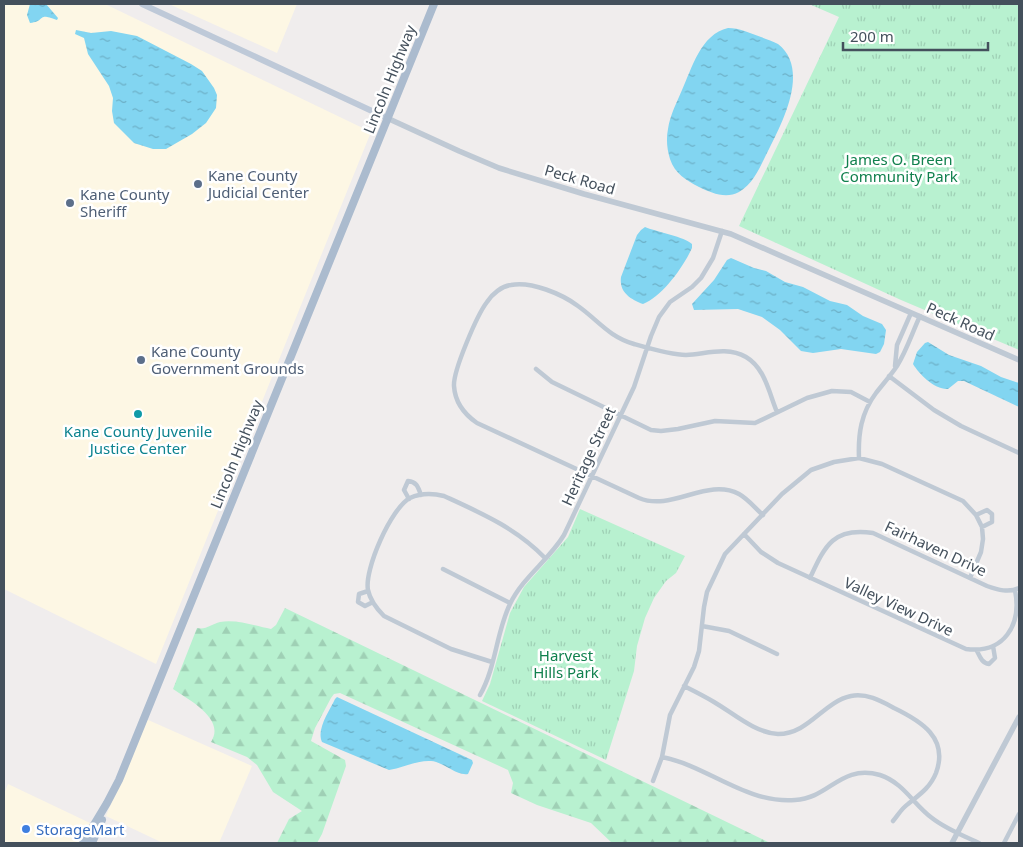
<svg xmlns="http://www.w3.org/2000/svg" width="1023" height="847" font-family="'Noto Sans',sans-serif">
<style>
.commercial{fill:#fdf7e4}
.forest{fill:url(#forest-firs)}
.park{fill:url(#park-tufts)}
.water{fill:url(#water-ripples)}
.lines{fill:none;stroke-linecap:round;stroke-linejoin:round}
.minor{stroke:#bfc9d4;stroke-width:4.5}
.tertiary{stroke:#bfc9d4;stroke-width:5.5}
.secondary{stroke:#bec9d8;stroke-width:6}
.primary{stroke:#abbbce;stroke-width:8}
.service-dot{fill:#5c6f8a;stroke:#fff;stroke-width:2}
.culture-dot{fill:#0f9aa8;stroke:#fff;stroke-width:2}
.shop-dot{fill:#3f7fe0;stroke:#fff;stroke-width:2}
.labels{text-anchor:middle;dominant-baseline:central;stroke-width:5;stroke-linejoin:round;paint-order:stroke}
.street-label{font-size:15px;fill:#44505c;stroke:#fff}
.park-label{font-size:15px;fill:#11814e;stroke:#fff}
.service-label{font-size:15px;fill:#4e5e75;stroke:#fff;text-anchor:start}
.culture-label{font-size:15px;fill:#0d838f;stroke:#fff}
.shop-label{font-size:15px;fill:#366cbe;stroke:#fff;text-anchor:start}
</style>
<defs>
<pattern id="forest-firs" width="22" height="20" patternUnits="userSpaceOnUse" patternTransform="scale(1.25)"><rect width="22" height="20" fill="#b8f1d0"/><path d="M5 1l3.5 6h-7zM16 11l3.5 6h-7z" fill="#9fd0b5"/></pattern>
<pattern id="park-tufts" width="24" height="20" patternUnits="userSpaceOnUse" patternTransform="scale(1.25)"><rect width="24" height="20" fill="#b8f1d0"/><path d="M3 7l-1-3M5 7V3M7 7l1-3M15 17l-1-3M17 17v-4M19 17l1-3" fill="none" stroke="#9fd0b5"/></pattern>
<pattern id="water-ripples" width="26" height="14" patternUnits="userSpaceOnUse" patternTransform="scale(1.25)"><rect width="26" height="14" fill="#82d5f1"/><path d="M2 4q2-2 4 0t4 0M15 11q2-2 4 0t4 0" fill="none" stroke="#6cafc6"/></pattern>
</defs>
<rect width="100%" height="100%" fill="#f0eded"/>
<path class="commercial" d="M4,4H105L371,132L156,664L4,589Z
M169,4H297L277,53Z
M146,719L252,766L219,843H163L106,816Z
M8,784L90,823L78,843H4V794Z"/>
<path class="forest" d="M285,608L770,843H612L591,823L537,805L511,793L513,783L508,770L340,693L334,694L331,698L315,728L311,741L345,760L346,766L322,834L317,843H277L289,819L302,811L273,792L257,765L247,757L211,742C226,719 189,700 173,689L197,628C206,630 212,624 220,622C236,619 256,626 271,629L276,625Z"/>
<path class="park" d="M809,4H1019V350L901,300L739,226L839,17Z
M580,509L685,556L676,573L666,581L654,598L645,618L637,646L634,671L606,760L482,701L490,684L510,613L524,587L568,537Z"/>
<path class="water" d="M30,4H46L58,18L57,20C36,12 47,21 30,23L27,15Z
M728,28C739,28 750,33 761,37C766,39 773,41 778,44C810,69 783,121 769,149C761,164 755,183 739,192C726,199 711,193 699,187C686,180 675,174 670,159C667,149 666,139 668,129C670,115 677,102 682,90C692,68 701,34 728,28Z
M76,30L91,33L111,31L137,36L191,64L202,71L214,88L217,95L216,108L206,123L192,134L166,149H153L134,143L114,123L112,111L113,98L109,86L88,54L84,38L75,34Z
M645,227C657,232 685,237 692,244V248C684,266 662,297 643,304C630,299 619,292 621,277L637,235L641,230Z
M731,258L754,268L766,271L785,282L803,287L830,301L847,305L863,316L882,324L886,330L884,344L880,352L876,354L841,349L813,353L801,351L780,330L762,317L738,309L694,310L692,304L714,280L727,260Z
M928,342L949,355L981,366L1001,377L1019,383V407L964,381H958L948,389C935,390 919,374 913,364L917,352L925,343Z
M337,697L472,760L473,763L468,774C456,776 444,762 431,761C416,760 403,768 389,770L322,742C316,729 330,710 335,699Z"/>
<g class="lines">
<path class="minor" d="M895,366L897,345L911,313
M536,369L552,382L651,430L661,431L678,429L715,421L755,423L807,398L832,391L851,392L870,402
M889,376L934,410L961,426L1019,453
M859,458C858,434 861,413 876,393C883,384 891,375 897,366C907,350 912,333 920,316
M409,499L404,490L408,481C417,482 418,487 421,495
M763,515C755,508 748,499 739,494C707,477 672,512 639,498L477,423C464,414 455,402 454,386C453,371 477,315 487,302C492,294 502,286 511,285C531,281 562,294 578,306C599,321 608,336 634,344C648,348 672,355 686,355C706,354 727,346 746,357C765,368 769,393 777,412
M976,515L987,510L992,514V522L982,527
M744,534L761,552L778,563L966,649C1004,654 1022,625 1015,590
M443,569L510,603
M810,578C825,546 833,527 873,533L987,586C998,590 1009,593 1019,588
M368,591L359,594L358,602L365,606L373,602
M702,626L729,631L777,654
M977,651C980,657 982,663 989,664L995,658L993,646
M492,662L451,649L384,616C377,609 370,600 368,590C364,570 391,508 410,498C421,493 432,493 444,496C481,513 516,528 545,558
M684,686C694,691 704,696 714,702C733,713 755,733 778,734C809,734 823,702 851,696C867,693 881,701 894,708C921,721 949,738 936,773C930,788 919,795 908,804C902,808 898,815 893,821
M480,695C496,667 496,633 510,604C523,577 549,560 564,535L634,387L651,336L659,317L670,302L692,287L701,278L713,258L722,231
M662,757C708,766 746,804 795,800C830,798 840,764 880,775C904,783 913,804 932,818C946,829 964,836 979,843
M653,781L662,757L670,715L694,667L699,651L704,607L707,592L725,554L782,494L811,470L834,462L859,458L882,464L963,501L976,515L982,527L983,539L981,552L970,578
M1004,843L1019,814"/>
<path class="tertiary" d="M387,118L459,151L499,168L584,194L731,234L1019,360
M952,843L1019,717"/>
<path class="secondary" d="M142,4L387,118"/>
<path class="primary" d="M83,843L107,803L119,780L434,4
M92,843L102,820"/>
</g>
<g class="service-dot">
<circle cx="198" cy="184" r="5"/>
<circle cx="70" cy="203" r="5"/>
<circle cx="141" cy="360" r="5"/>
</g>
<circle class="culture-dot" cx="138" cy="414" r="5"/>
<circle class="shop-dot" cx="26" cy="829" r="5"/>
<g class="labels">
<g class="street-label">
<text transform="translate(389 79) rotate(-68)">Lincoln Highway</text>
<text transform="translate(580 179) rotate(16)">Peck Road</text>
<text transform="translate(961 321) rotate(24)">Peck Road</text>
<text transform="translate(236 454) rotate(-68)">Lincoln Highway</text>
<text transform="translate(588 456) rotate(-65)">Heritage Street</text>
<text transform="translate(936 548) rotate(25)">Fairhaven Drive</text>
<text transform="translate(899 606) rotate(25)">Valley View Drive</text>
</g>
<g class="park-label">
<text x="899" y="159">James O. Breen<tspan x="899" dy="17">Community Park</tspan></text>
<text x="566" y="655">Harvest<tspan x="566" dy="17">Hills Park</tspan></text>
</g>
<g class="service-label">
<text x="208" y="175">Kane County<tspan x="208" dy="17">Judicial Center</tspan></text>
<text x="80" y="194">Kane County<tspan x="80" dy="17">Sheriff</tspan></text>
<text x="151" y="351">Kane County<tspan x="151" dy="17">Government Grounds</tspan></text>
</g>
<g class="culture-label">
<text x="138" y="431">Kane County Juvenile<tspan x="138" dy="17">Justice Center</tspan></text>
</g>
<g class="shop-label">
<text x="36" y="829">StorageMart</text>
</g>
</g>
<rect width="1023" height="847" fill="none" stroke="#44505c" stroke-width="10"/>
<path d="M843 42v8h145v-8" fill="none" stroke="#44505c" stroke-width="2.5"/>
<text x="850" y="42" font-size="15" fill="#44505c" stroke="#ffffff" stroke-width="4" paint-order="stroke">200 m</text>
</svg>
